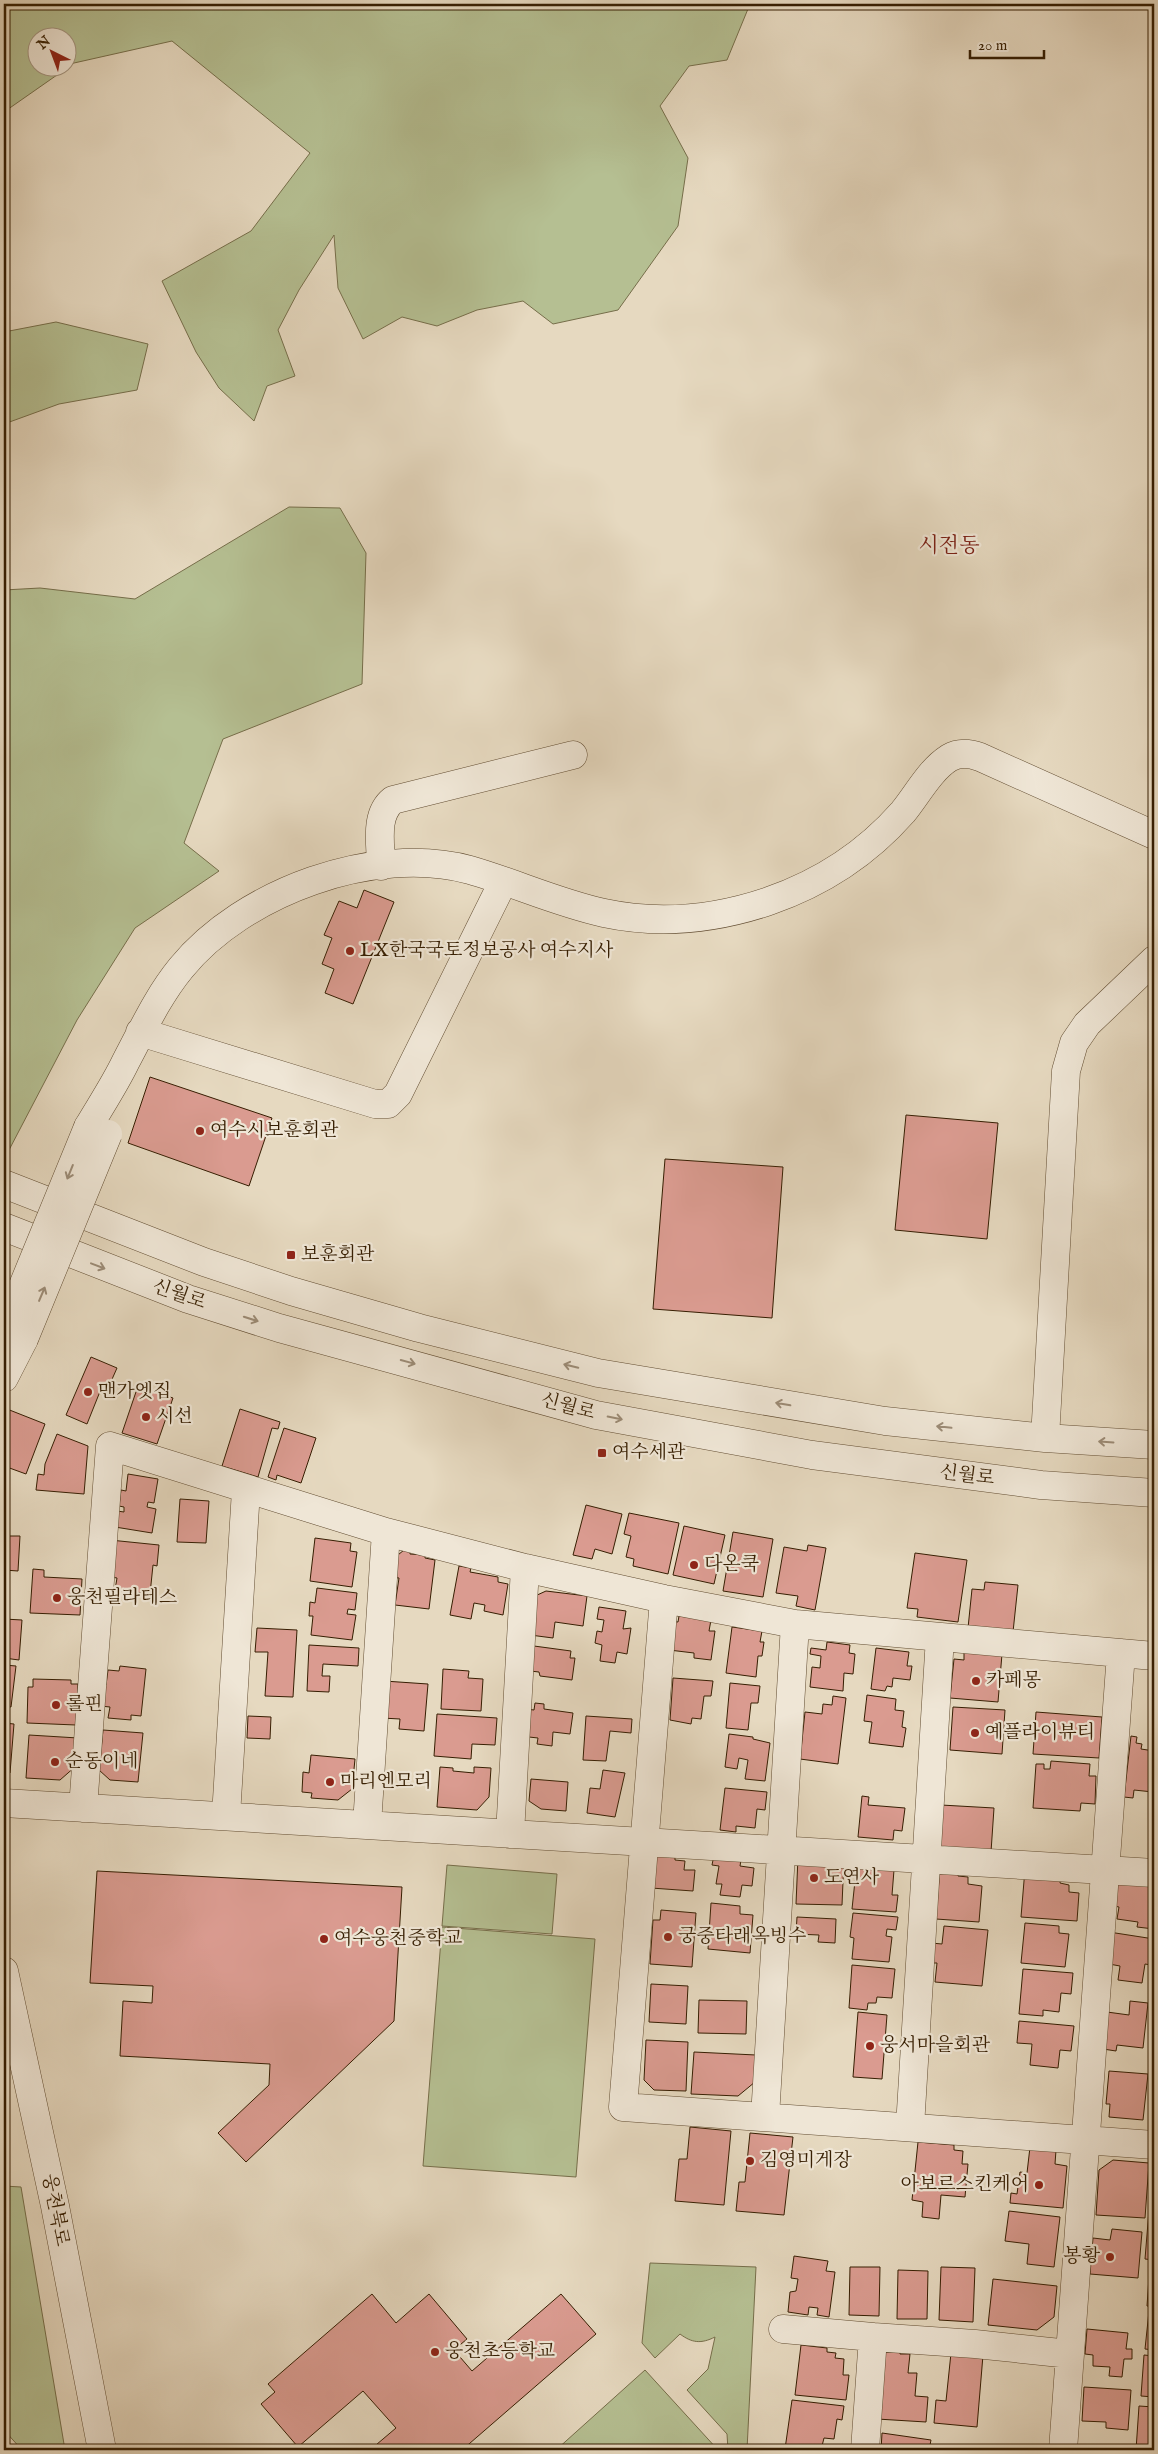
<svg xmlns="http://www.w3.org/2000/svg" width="1158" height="2454" font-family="'IM FELL English','Noto Serif KR',serif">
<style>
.green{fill:#b5bf92;stroke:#766e4a}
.building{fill:#da9b90;stroke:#361e02}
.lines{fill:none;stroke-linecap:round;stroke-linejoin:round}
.minor-casing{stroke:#624d32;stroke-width:29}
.minor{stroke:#efe6d6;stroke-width:28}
.minor-bridge-casing{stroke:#624d32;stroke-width:29;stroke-linecap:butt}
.minor-bridge{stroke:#efe6d6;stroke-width:28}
.oneway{stroke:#9c8c77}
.poi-dot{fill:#8f2418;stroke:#efe6d6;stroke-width:2}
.labels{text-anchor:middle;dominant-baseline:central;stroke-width:4.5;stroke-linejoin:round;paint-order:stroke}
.poi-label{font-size:19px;fill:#361e02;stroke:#efe6d6;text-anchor:start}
.street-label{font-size:19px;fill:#361e02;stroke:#efe6d6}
.quarter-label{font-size:21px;fill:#7a1f14;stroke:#efe6d6}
</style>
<rect width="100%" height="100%" fill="#e6d9c0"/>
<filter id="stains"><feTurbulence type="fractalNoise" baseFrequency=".004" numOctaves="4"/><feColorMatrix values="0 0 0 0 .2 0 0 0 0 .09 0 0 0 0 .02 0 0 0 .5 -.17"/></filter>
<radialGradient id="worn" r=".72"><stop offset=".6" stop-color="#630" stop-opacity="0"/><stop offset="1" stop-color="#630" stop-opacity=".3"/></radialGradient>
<path class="green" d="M4,4H750L727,60L689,66L660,106L688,158L678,226L618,310L553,324L523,301L477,310L437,326L402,317L363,339L338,288L334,235L299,290L278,330L295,376L267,386L254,421L219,388L196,352L162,281L251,231L310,153L172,41L74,63L68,67V38H38V68H67L4,112Z
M56,322L148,344L137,390L59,404L4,424V332Z
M289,507L340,508L366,553L362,684L223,739L184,843L219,871L135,928L77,1020L9,1150L4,1147V590L40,588L135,599Z
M447,1865L557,1874L552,1934L442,1926Z
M442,1927L595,1939L576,2177L423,2166Z
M4,2186L21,2187L65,2450H22L4,2430Z
M650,2263L756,2267L747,2450H728L727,2434L687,2390L708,2369L715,2337C701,2344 692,2343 680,2334L655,2358L642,2343Z
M645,2370L718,2450H556Z"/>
<path class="building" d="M364,890L394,902L353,1004L325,993L334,969L322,964L332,938L324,935L339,901L357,908Z
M150,1077L272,1118L249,1186L128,1143Z
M906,1115L998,1123L987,1239L895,1230Z
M665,1159L783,1167L772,1318L653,1309Z
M91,1357L117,1368L109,1386L103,1384L87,1424L66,1415Z
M138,1386L173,1398L157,1444L122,1433Z
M7,1409L45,1424L26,1474L4,1466V1418Z
M240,1409L280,1422L278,1429L272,1428L258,1477L222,1466Z
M284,1428L316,1438L301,1483L277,1475L276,1480L268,1477Z
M57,1434L88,1446L84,1494L36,1490L38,1474L44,1475L45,1464Z
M128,1474L158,1479L154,1503L148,1502L147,1507L156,1509L152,1533L115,1527L117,1511L124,1512V1507L119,1506L121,1490L126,1491Z
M180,1499L209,1501L206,1543L177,1542Z
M586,1505L622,1514L612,1554L595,1549L592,1559L573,1555Z
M629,1513L679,1523L668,1574L633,1566L634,1559L626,1557L631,1536L624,1534Z
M684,1526L725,1535L714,1584L673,1575Z
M733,1532L773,1539L763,1597L723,1591Z
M4,1536H20L18,1571L4,1570Z
M315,1538L351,1543L350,1551L357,1552L352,1587L310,1581Z
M110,1540L159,1545L157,1566L153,1565L150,1594L115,1590L117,1578L105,1576Z
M808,1545L826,1548L815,1610L796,1606L798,1596L776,1593L784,1547L807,1551Z
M404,1550H410V1554L425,1555V1558L435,1560L429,1609L395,1605L399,1578L391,1577L393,1559Z
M915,1553L967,1560L958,1622L917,1617L918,1609L907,1608Z
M459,1566L471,1568L470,1572L498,1577V1582L508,1584L503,1615L484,1611L485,1605L474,1603L471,1619L450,1615Z
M33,1569L44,1570V1577L82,1579L80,1615L30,1613Z
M985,1582L1018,1585L1013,1632L968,1628L972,1589L984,1590Z
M317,1588L357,1593L355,1610L348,1609L347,1614L356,1615L352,1640L311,1635L313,1616H309L310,1602L315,1603Z
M546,1591L587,1596L583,1626L555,1622L553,1638L530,1635L535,1596Z
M599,1607L626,1611L623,1629L631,1628L627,1654L617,1652L615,1663L600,1661L602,1645L595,1643L597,1631L602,1632L604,1620L597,1619Z
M679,1616L711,1620L709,1631H715L711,1660L694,1658V1653L669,1650V1621L678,1622Z
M4,1619L22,1620L19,1660L4,1658Z
M732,1627L762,1631L760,1642H764L762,1656H758L756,1677L726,1673Z
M257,1628L297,1630L293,1697L265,1696L268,1652H255Z
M827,1642L850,1645L849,1653L855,1654L853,1674L844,1673L843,1691L810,1687L812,1667L820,1668L821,1656L810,1654L811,1648L826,1650Z
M309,1645L359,1648L358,1666L323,1664L322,1676H330L329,1692L307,1691Z
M534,1646L571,1651L570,1658H575L572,1680L540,1676L539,1672L530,1671Z
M876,1648L909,1652L907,1666H912L910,1680L893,1678L892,1687L887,1686L885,1691L871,1689Z
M964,1650L1002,1654L998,1702L950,1698L954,1659L964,1660Z
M4,1665L16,1666L11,1707L4,1706Z
M120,1666L146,1669L141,1716L131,1715V1720L108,1718L110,1707L100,1706L102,1685H106L108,1670L119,1671Z
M443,1669L469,1671L468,1678L483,1679L481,1711L441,1709Z
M673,1678L713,1681L711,1696H704L701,1719L692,1718L691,1724L670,1720Z
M33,1679L71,1680V1684H78L76,1725L27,1723L28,1687H33Z
M384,1681L428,1684L424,1731L399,1729L400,1719L382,1718Z
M730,1683L760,1686L758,1703H751L748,1730L726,1728Z
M867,1695L896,1699L895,1710L904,1711L902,1727L906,1728L903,1747L869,1743L872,1722L864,1721Z
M833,1696L846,1698L838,1764L800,1759L805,1712L822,1714L823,1704L832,1705Z
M535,1703L544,1704V1709L573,1713L570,1734L553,1732L552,1746L537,1744L538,1738L529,1737L526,1709L534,1710Z
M953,1707L1005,1710L1002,1754L950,1750Z
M1036,1712L1102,1717L1099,1758L1033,1754Z
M437,1714L497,1718L495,1745L472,1744L471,1759L434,1756Z
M248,1716L271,1717L270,1739L247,1738Z
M586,1716L632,1719L631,1733L610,1731L606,1761L583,1760Z
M4,1723L14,1724L10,1773L4,1774Z
M103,1730L143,1733L138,1782L110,1780L99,1770Z
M729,1734L753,1737V1739L770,1743L765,1781L745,1779L748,1760L739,1758L737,1769L725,1767Z
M29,1735L78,1738L76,1766L60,1780L26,1778Z
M1131,1736L1137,1737L1136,1743L1142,1744L1141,1749L1154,1751L1153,1792L1134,1790L1133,1798L1124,1797Z
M311,1755L355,1759L352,1789L338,1800L311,1798L312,1793L302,1792L303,1772L309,1773Z
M1051,1761L1090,1764L1089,1776H1096L1095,1804L1081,1803L1080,1811L1033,1808L1036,1764H1044V1769H1050Z
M440,1767L453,1768V1771L474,1773V1767L491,1768L489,1797L477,1810L437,1807Z
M603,1770L625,1773L615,1817L587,1813L590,1788L600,1789Z
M531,1779L568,1782L566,1811L541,1809L529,1801Z
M725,1788L767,1792L765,1810L757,1809L755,1828L736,1826V1832L720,1830Z
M862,1796L869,1797L868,1805L905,1808L902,1831L894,1830L893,1840L858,1837Z
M941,1805L994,1808L991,1852L938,1848Z
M654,1849L675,1851V1860L685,1861L684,1870H695L693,1891L651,1888Z
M715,1850L742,1854L740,1866L754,1868L752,1886L742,1885L740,1897L720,1895L722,1884H716L719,1866L712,1865Z
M798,1857L844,1858L842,1905L796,1904Z
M857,1862L894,1870L892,1895H898L896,1912L852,1909Z
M940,1866L959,1867L958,1876L968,1877V1884L982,1886L979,1922L936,1919Z
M1025,1869L1061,1872L1060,1883L1069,1885V1892L1079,1893L1077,1921L1021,1917Z
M97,1871L402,1887L394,2021L246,2162L218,2133L269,2085L270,2064L120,2056L123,2001L152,2003L153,1986L90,1983Z
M1114,1877L1154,1883V1929L1137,1927L1138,1922L1117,1919L1119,1907L1109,1905Z
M711,1903L740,1906V1914L753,1915L750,1953L708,1949Z
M661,1910L696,1913L692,1967L650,1964L653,1920H660Z
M853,1913L898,1917L896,1930L887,1929L886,1936L892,1937L889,1962L852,1959L854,1938L850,1937Z
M797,1917L836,1919L835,1943L818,1942L819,1935L796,1934Z
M1025,1923L1059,1926V1933L1069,1934L1065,1967L1021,1963Z
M944,1926L988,1930L982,1986L935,1982L937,1963H930L931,1943L942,1944Z
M1109,1932L1154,1939L1151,1965L1145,1964L1142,1983L1118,1980L1120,1966L1109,1964Z
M852,1965L895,1969L892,1998L877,1997L876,2003H868L867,2010L849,2008Z
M1023,1969L1073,1973L1071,1994L1061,1993L1059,2012L1043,2010V2016L1019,2014Z
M651,1984L688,1986L686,2024L649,2022Z
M699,2000L747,2001L746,2034L698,2033Z
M1130,2001L1148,2003L1143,2048L1117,2045L1116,2051L1103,2049L1107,2012L1129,2015Z
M858,2012L887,2015L882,2079L853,2077Z
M1019,2021L1074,2026L1071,2051L1060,2050L1058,2068L1030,2065L1032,2044L1017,2043Z
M646,2040L688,2042L686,2091L654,2090L644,2080Z
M694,2052L756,2055L755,2082L738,2096L691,2094Z
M1109,2071L1148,2074L1143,2120L1109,2117L1110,2104H1106Z
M1154,2084V2124L1151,2123Z
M690,2127L731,2131L724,2205L675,2201L679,2159H687Z
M750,2133L793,2137L784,2215L736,2211L739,2182H745Z
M918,2142L954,2145V2150L963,2151L962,2164H968L965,2197L941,2195L939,2219L922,2217L923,2202L912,2200Z
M1030,2147L1056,2150L1055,2164L1067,2166L1063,2208L1010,2203L1011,2193L1017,2194L1020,2172L1027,2173Z
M1113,2160L1149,2163L1145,2218L1096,2215L1099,2170Z
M1149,2210H1154V2260L1145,2259Z
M1009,2211L1060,2217L1054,2267L1027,2264L1029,2244L1005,2241Z
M1112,2229L1142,2232L1138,2278L1090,2274L1093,2238L1110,2240Z
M794,2256L828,2261L826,2271L835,2272L829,2317L817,2315L818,2308L809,2307L808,2315L788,2312L790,2292L796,2291L798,2279L791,2278Z
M1150,2263L1154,2264V2307L1147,2306Z
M850,2267H880L879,2316L849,2315Z
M941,2267L975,2268L973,2322L939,2320Z
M898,2270L928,2271L927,2319H897Z
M993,2279L1057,2286L1054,2317L1037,2330L988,2325Z
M372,2294L396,2323L429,2294L467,2339L454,2350L472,2371L561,2294L596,2334L462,2450H370L396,2428L363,2391L298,2447L261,2404L275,2392L268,2384Z
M1149,2311H1154V2350L1145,2349Z
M1087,2329L1128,2333L1126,2349H1132V2359H1124L1122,2377L1109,2376L1110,2367L1093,2366V2355L1085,2354Z
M801,2345L827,2348V2352L836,2353L835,2358L844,2359L843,2375H849L846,2400L795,2395Z
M882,2348L900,2349V2354H910L908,2373H917L915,2396L928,2397L926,2422L877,2419Z
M951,2353L983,2355L977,2427L934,2423L936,2400L946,2401Z
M1144,2355L1154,2356V2397L1141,2396Z
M1084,2387L1131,2390L1128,2430L1106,2428V2422L1082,2421Z
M792,2400L844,2406L842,2420L837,2419L834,2439L824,2438L822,2446H817V2450L785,2449Z
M1139,2406L1154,2407V2450H1136Z
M882,2433L931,2440L929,2450H881Z
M1089,2446L1130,2450H1089Z"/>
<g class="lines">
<g class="minor-casing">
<path id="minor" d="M381,866C381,845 374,815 393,800L573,755
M140,1032L375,1104H388L398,1094L503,882
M88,1127C101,1105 115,1084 126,1061C143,1029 158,996 181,968C243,892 374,844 470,870C515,883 558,903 604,913C660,925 716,919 769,901C821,883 867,853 903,812C917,795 930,770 949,758C959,752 969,753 980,757L1154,835
M4,1184L204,1262L291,1291L419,1328L598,1373L885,1421L1045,1438L1154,1445
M4,1227L188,1299L279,1328L596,1415L812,1455L1041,1485L1154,1493
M4,1378L24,1339
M1045,1438L1066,1071L1074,1043L1087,1024L1154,960
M664,1599L623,2107L1154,2145
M4,1803L1154,1873
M83,1808L110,1446L386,1532L525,1568L664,1599L795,1624L1154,1656
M226,1816L246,1490
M367,1825L386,1532
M510,1834L525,1568
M4,1971L55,2206L102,2450
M765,2117L795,1624
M910,2127L940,1637
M783,2329L873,2337
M865,2450L873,2337L975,2344L1070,2354
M1063,2450L1121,1653"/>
</g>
<use href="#minor" class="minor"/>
<g class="minor-bridge-casing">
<path id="minor-bridge" d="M4,1332L88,1127
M24,1339L108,1134"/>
</g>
<use href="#minor-bridge" class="minor-bridge"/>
</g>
<defs><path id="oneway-shaft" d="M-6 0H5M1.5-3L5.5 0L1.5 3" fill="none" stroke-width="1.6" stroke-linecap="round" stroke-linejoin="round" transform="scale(1.25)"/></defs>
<g class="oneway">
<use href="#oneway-shaft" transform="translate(70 1172) rotate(112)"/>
<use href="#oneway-shaft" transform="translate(98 1266) rotate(21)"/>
<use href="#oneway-shaft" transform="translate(42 1294) rotate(-67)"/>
<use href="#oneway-shaft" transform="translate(251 1319) rotate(18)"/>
<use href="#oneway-shaft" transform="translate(408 1362) rotate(15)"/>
<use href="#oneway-shaft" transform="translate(571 1366) rotate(-166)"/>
<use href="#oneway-shaft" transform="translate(783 1404) rotate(-170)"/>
<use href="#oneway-shaft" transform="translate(615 1418) rotate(11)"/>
<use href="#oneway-shaft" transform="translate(944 1427) rotate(-174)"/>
<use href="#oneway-shaft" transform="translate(1106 1442) rotate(-176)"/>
</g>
<g class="poi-dot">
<circle cx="350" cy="951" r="5"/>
<circle cx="200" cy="1131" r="5"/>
<rect x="286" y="1250" width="10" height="10" rx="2.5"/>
<circle cx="88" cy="1392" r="5"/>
<circle cx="146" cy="1417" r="5"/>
<rect x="597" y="1448" width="10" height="10" rx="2.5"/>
<circle cx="694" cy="1565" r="5"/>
<circle cx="57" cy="1598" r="5"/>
<circle cx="976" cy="1681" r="5"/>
<circle cx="56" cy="1705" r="5"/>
<circle cx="975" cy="1733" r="5"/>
<circle cx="55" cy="1762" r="5"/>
<circle cx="330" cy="1782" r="5"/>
<circle cx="814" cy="1878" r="5"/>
<circle cx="668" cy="1937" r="5"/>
<circle cx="324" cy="1939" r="5"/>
<circle cx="870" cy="2046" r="5"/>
<circle cx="750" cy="2161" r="5"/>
<circle cx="1039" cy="2185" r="5"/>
<circle cx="1110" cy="2257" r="5"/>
<circle cx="435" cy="2352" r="5"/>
</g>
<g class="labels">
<g class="poi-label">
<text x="360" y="951">LX한국국토정보공사 여수지사</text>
<text x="210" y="1131">여수시보훈회관</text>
<text x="301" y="1255">보훈회관</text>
<text x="98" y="1392">맨가엣집</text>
<text x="156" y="1417">시선</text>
<text x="612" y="1453">여수세관</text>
<text x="704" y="1565">다온쿡</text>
<text x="67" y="1598">웅천필라테스</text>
<text x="986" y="1681">카페몽</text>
<text x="66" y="1705">롤핀</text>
<text x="985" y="1733">예플라이뷰티</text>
<text x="65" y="1762">순동이네</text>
<text x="340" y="1782">마리엔모리</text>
<text x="824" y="1878">도연사</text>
<text x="678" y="1937">궁중타래옥빙수</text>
<text x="334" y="1939">여수웅천중학교</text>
<text x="880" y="2046">웅서마을회관</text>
<text x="760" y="2161">김영미게장</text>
<text x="1029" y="2185" text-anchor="end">아보르스킨케어</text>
<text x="1100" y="2257" text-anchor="end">봉황</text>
<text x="445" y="2352">웅천초등학교</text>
</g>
<g class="street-label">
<text transform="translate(179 1295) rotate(19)">신월로</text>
<text transform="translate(568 1407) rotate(15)">신월로</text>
<text transform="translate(967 1476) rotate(7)">신월로</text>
<text transform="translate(55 2210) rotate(79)">웅천북로</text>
</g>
<g class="quarter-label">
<text x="949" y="546">시전동</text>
</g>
</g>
<rect width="1158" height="2454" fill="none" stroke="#e6d9c0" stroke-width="20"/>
<rect x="5" y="5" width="1148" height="2444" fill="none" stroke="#361e02" stroke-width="2.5"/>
<rect x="10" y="10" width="1138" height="2434" fill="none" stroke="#361e02"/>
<g transform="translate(52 52) rotate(318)"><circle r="24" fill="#efe6d6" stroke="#a59681"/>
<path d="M0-4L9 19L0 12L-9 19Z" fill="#8f2418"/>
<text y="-8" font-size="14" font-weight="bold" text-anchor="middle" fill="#361e02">N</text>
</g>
<path d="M970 50v8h74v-8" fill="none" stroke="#361e02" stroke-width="2.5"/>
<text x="978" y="50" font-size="15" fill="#361e02" stroke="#efe6d6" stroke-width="4" paint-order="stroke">20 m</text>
<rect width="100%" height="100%" filter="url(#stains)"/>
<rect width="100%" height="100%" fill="url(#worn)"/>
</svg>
